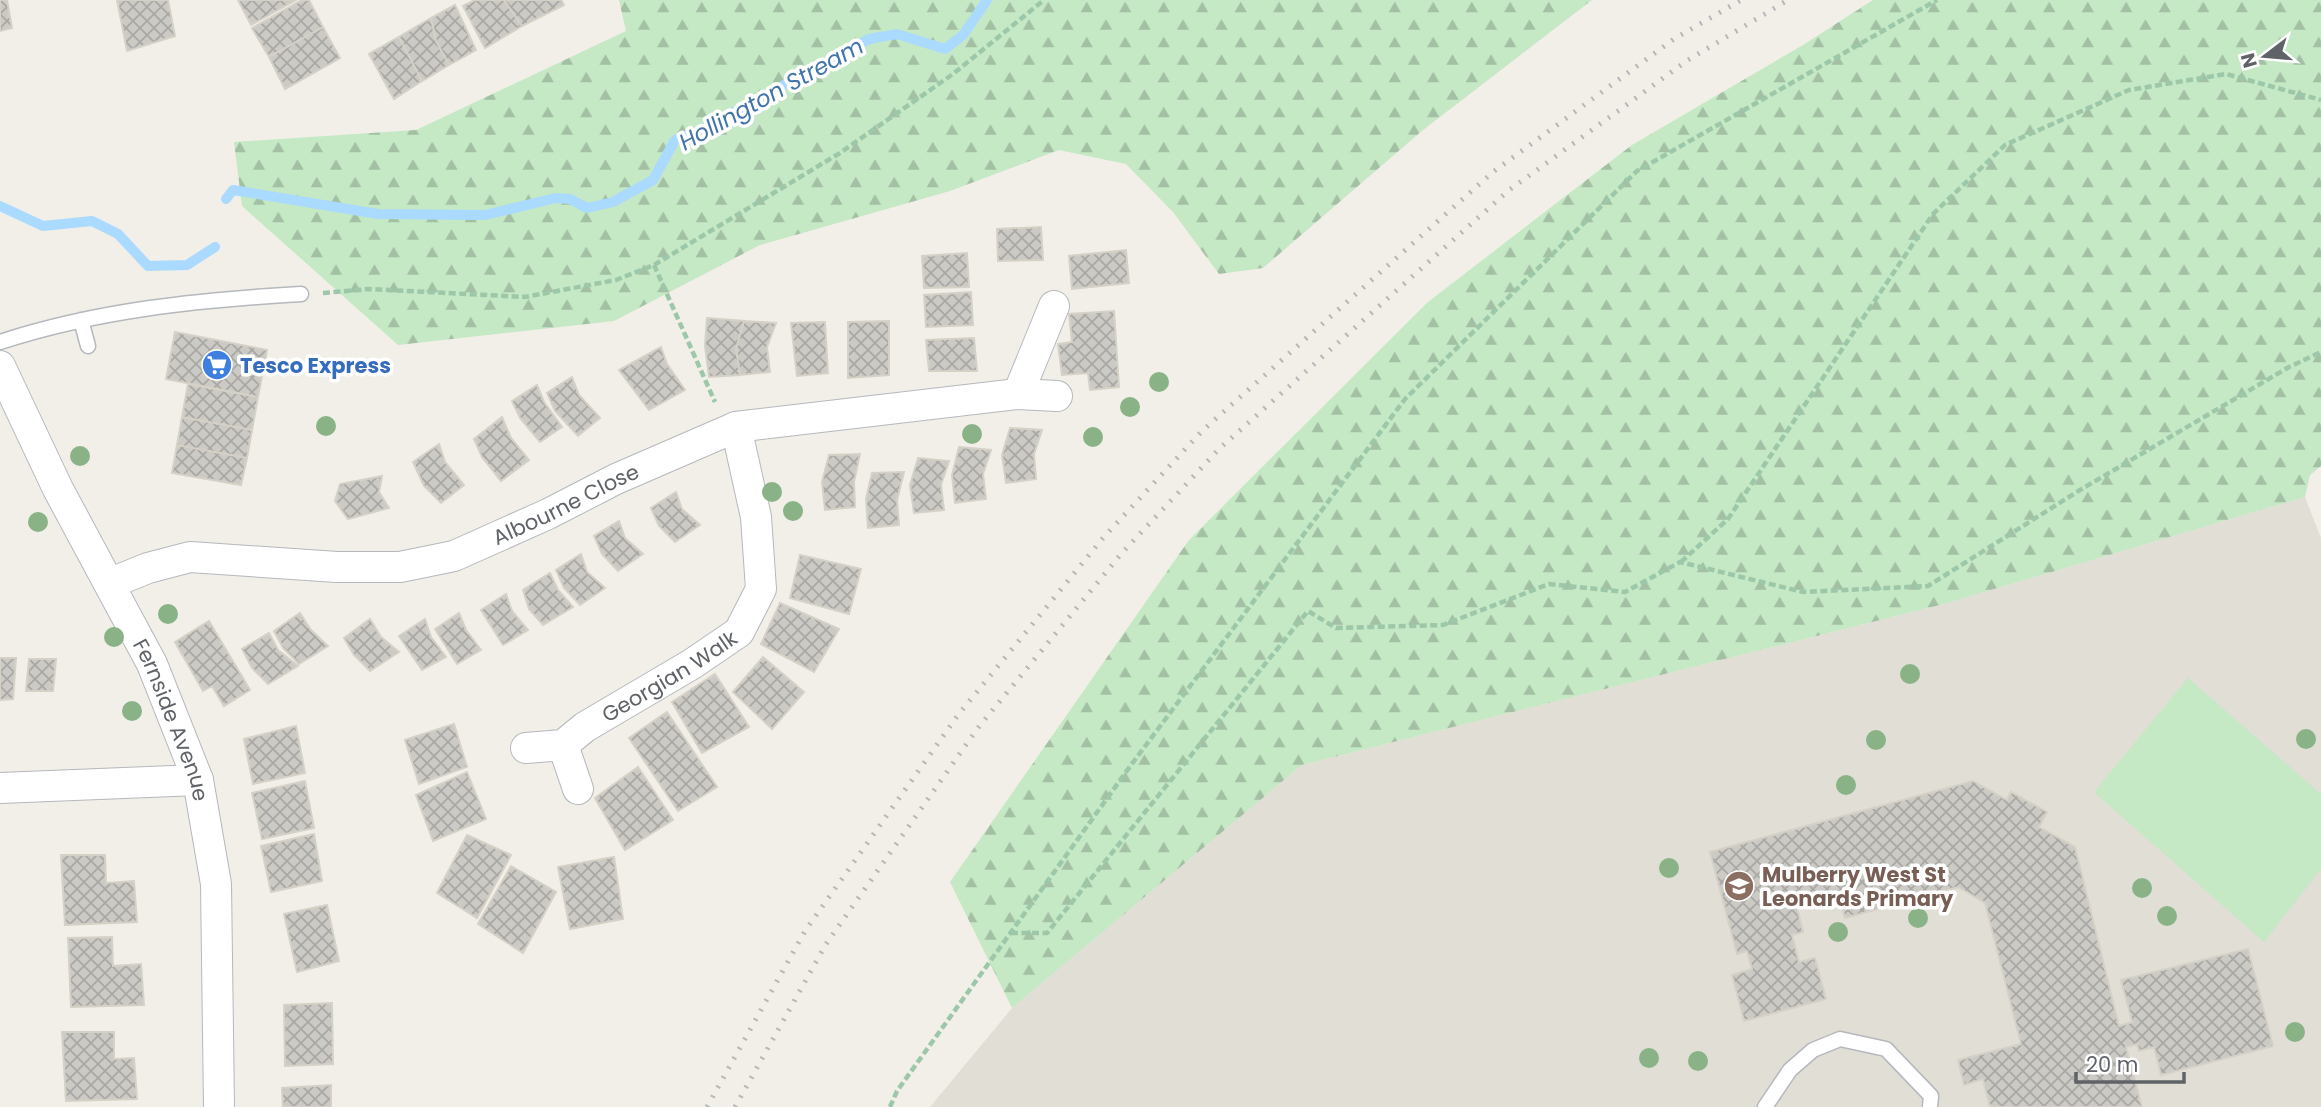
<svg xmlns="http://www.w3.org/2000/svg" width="2321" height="1107" font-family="Poppins,sans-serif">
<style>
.education{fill:#e1ded6}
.grass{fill:#c5e8c5}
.forest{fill:url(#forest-firs)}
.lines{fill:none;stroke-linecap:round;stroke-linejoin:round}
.stream{stroke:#aadaff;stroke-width:10}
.building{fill:url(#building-cross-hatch);stroke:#d6d1c6;stroke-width:2}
.lane-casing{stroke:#b5b8bc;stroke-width:17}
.street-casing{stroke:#b5b8bc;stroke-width:32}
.path{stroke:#9cc7a9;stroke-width:4.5;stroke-dasharray:7 3.5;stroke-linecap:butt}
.lane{stroke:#fff;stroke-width:14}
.street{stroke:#fff;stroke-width:30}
.rail{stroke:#b6b7b8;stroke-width:5;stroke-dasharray:2 9;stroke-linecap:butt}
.tree{fill:#89b387}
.labels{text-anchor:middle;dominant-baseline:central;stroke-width:7;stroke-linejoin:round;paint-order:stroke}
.shop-label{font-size:21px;font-weight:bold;fill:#366cbe;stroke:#fff;text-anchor:start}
.street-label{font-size:21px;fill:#5f6368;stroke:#fff}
.education-label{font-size:21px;font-weight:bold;fill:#785e54;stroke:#fff;text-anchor:start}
.water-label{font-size:23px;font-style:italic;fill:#4174aa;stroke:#fff}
</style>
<defs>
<pattern id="forest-firs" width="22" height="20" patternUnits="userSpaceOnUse" patternTransform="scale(1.75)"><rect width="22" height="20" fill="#c5e8c5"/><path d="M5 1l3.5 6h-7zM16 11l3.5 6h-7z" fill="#a3c0a4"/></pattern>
<pattern id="building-cross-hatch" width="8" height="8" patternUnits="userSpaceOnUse" patternTransform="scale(1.75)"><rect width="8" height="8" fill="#cccac5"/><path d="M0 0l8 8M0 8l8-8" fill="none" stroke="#a9a8a4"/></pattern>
</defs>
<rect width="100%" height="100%" fill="#f1efe8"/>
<path class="education" d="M2305,497L2321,538V1107H930L1012,1008L1302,765L1944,604Z"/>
<path class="grass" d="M2188,678L2321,794V869L2264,942L2094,792Z"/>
<path class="forest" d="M619,0H1592L1423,130L1263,268L1219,274L1173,212L1126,164L1059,150L950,191L760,245L614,321L398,345L242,206L234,142L416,130L626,31Z
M1873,0H2321V466L2310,475L2305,497L1944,604L1302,765L1012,1008L950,882L1189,540L1428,302L1632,145L1803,45Z"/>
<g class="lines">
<path class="stream" d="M226,199L233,190L378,214L485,215L556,198L570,199L587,208L613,202L653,180L675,140L699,131L869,39L897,34L945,49L963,35L987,0
M0,206L43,226L92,221L118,234L148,266L187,265L215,247"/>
</g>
<path class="building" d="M0,0H7L12,28L0,31Z
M117,0H168L175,36L127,51Z
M238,0H296L251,25Z
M302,0H309L323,27L269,57L252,28Z
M475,0H504L522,26L485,48L463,6Z
M504,0H561L564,5L522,26Z
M455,5L476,50L449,65L436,41L431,18Z
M431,18L436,41L449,65L422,81L399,37Z
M323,27L340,58L285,89L269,57Z
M399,37L422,81L394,99L369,54Z
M1041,227L1043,260L998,261L997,229Z
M1126,250L1129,283L1072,289L1069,256Z
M967,253L969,287L924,288L922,256Z
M971,292L973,325L926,327L924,295Z
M1114,311L1119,387L1090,390L1088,373L1062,375L1058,344L1072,342L1069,314Z
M707,318L744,321L736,349L740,375L709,377L705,346Z
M744,321L776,323L767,347L770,372L740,375L736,349Z
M889,321V375L848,378V322Z
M825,322L828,373L797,376L791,323Z
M175,332L267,350L258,397L166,379Z
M974,338L977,371H929L926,340Z
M661,347L667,364L685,390L649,410L619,370Z
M572,377L579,395L600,418L578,436L555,411L547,393Z
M188,384L258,397L252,430L182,417Z
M537,385L544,402L562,427L540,442L520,418L512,401Z
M182,417L252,430L247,458L177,445Z
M502,417L511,438L529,460L501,481L482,457L474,439Z
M1010,428L1042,430L1034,454L1036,479L1006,483L1002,455Z
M439,444L445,462L464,485L441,503L424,486L413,462Z
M177,445L247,458L241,485L172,473Z
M959,447L991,450L983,474L986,499L955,503L952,475Z
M860,454L854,482L855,507L825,510L822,482L829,455Z
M918,458L949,461L941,485L944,510L914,513L910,485Z
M904,472L897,500L899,525L868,528L866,499L872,473Z
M382,476L379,492L389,508L348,519L335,501L340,484Z
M676,492L682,509L700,525L675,542L659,526L651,508Z
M619,521L625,538L643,554L618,571L602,554L594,536Z
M581,554L587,572L605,588L580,605L564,588L556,570Z
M800,555L861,569L849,614L790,598Z
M550,573L558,590L573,607L543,625L529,609L523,590Z
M506,594L512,611L528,630L503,645L481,610Z
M780,603L839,629L814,672L761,644Z
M300,613L311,630L328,646L299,664L283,648L274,631Z
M459,613L466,630L481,650L457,664L435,629Z
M370,619L381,637L399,652L370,671L354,655L344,638Z
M425,619L431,637L446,657L422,670L399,636Z
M209,621L250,690L224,706L212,686L203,691L175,642Z
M269,633L278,650L298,666L268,684L252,668L242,649Z
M763,657L804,692L772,729L733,692Z
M0,658H16L13,699L0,700Z
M29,659H56L53,691H26Z
M715,674L749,727L702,753L672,702Z
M667,712L717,787L678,811L629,738Z
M454,724L467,767L419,784L405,740Z
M296,726L305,773L253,784L244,739Z
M638,767L673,820L625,850L595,798Z
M467,772L486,819L433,841L416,795Z
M305,781L314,828L262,839L252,793Z
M1973,781L2007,800L2011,792L2047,812L2039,827L2075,847L2119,1026L2132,1022L2121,980L2248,949L2273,1046L2161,1075L2154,1047L2139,1051L2137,1044L2126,1047L2142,1107H1990L1983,1079L1964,1085L1958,1060L2021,1044L1985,903L1958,887L1845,918L1837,892L1796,903L1803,932L1792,935L1799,962L1815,958L1826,999L1744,1021L1732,975L1752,969L1747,951L1737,954L1710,852Z
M314,834L322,881L271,892L261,846Z
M467,835L511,855L477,918L437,893Z
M61,855H105L106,883L134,881L137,922L65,925Z
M614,857L623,919L570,929L558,867Z
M511,866L556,892L523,953L478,924Z
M327,905L339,961L297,972L284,914Z
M112,937L113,966L141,964L144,1005L71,1007L68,938Z
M332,1003L333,1064L285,1066L284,1005Z
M62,1032H114V1059L134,1058L137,1099L66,1101Z
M331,1085V1107H283L282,1088Z"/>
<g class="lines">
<g class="lane-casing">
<path id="lane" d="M81,320L88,346
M0,342C98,310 198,300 301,294
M1765,1107L1790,1070L1813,1050L1840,1039L1886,1049L1931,1096L1930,1107"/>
</g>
<g class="street-casing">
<g id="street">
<path id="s1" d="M0,366L58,489L152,664L198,780L216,884L219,1107"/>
<path d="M1018,394L1054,306"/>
<path id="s2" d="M111,583L148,568L190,557L337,567H400L454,556L548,514L616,479L736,427L1018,394L1057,396"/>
<path d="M563,745L578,789"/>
<path id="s3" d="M526,748L563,745L585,727L692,664L739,632L761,589L756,517L736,427"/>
<path d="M0,788L198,780"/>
</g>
</g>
<path class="path" d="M654,265L715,402
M323,293L369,289L525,297L616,280L654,265L840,153L953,74L1044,0
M1681,562L1728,519L1933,214L2005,145L2129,90L2226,74L2321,100
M1011,933H1047L1308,611L1336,628L1443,625L1549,584L1625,592L1680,562L1803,592L1928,586L2080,490L2289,367L2321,352
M890,1107L897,1091L1131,765L1405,399L1637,171L1937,0"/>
<use href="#lane" class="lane"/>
<use href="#street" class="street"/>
<path class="rail" d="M707,1107L805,931L958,715L1103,538L1202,431L1493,172L1674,39L1741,0
M735,1107L826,944L977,729L1121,554L1219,449L1508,191L1688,60L1788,0"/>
</g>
<g class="tree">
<circle cx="1159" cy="382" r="10"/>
<circle cx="1130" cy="407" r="10"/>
<circle cx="326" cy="426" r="10"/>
<circle cx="972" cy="434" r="10"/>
<circle cx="1093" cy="437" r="10"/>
<circle cx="80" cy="456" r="10"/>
<circle cx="772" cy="492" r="10"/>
<circle cx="793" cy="511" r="10"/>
<circle cx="38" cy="522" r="10"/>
<circle cx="168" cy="614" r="10"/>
<circle cx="114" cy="637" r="10"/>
<circle cx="1910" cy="674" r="10"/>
<circle cx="132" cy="711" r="10"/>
<circle cx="2306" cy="739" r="10"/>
<circle cx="1876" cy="740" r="10"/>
<circle cx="1846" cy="785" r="10"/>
<circle cx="1669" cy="868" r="10"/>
<circle cx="2142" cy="888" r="10"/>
<circle cx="2167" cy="916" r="10"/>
<circle cx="1918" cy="918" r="10"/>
<circle cx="1838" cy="932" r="10"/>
<circle cx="2295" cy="1032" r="10"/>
<circle cx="1649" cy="1058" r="10"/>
<circle cx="1698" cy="1061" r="10"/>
</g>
<defs>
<g id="supermarket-disc" transform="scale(1.575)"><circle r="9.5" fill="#3f7fe0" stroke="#fff"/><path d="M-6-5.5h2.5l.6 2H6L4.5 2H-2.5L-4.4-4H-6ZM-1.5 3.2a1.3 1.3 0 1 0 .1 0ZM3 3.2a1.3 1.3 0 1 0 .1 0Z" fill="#fff"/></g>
<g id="school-disc" transform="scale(1.575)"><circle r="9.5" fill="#8d6e63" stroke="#fff"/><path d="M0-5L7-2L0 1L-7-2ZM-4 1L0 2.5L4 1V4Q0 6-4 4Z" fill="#fff"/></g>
</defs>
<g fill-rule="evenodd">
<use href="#supermarket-disc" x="217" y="365"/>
<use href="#school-disc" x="1739" y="886"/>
</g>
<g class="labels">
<g class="shop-label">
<text x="240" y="365">Tesco Express</text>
</g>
<g class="street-label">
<text stroke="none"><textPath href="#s2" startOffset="472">Albourne Close</textPath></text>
<text stroke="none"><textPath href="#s3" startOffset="164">Georgian Walk</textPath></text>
<text stroke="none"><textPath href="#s1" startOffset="394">Fernside Avenue</textPath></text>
</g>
<g class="education-label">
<text x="1762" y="874">Mulberry West St<tspan x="1762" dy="24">Leonards Primary</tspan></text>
</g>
<g class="water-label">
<text transform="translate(771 94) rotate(-29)">Hollington Stream</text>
</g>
</g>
<g transform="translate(2265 56) rotate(254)" stroke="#ffffff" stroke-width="5" paint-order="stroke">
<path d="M0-5L12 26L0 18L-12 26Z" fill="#5f6368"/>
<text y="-10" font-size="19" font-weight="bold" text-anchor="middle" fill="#5f6368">N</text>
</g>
<path d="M2076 1072v10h108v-10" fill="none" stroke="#5f6368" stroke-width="3.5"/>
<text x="2086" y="1072" font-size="21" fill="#5f6368" stroke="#ffffff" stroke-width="5" paint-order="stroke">20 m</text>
</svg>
